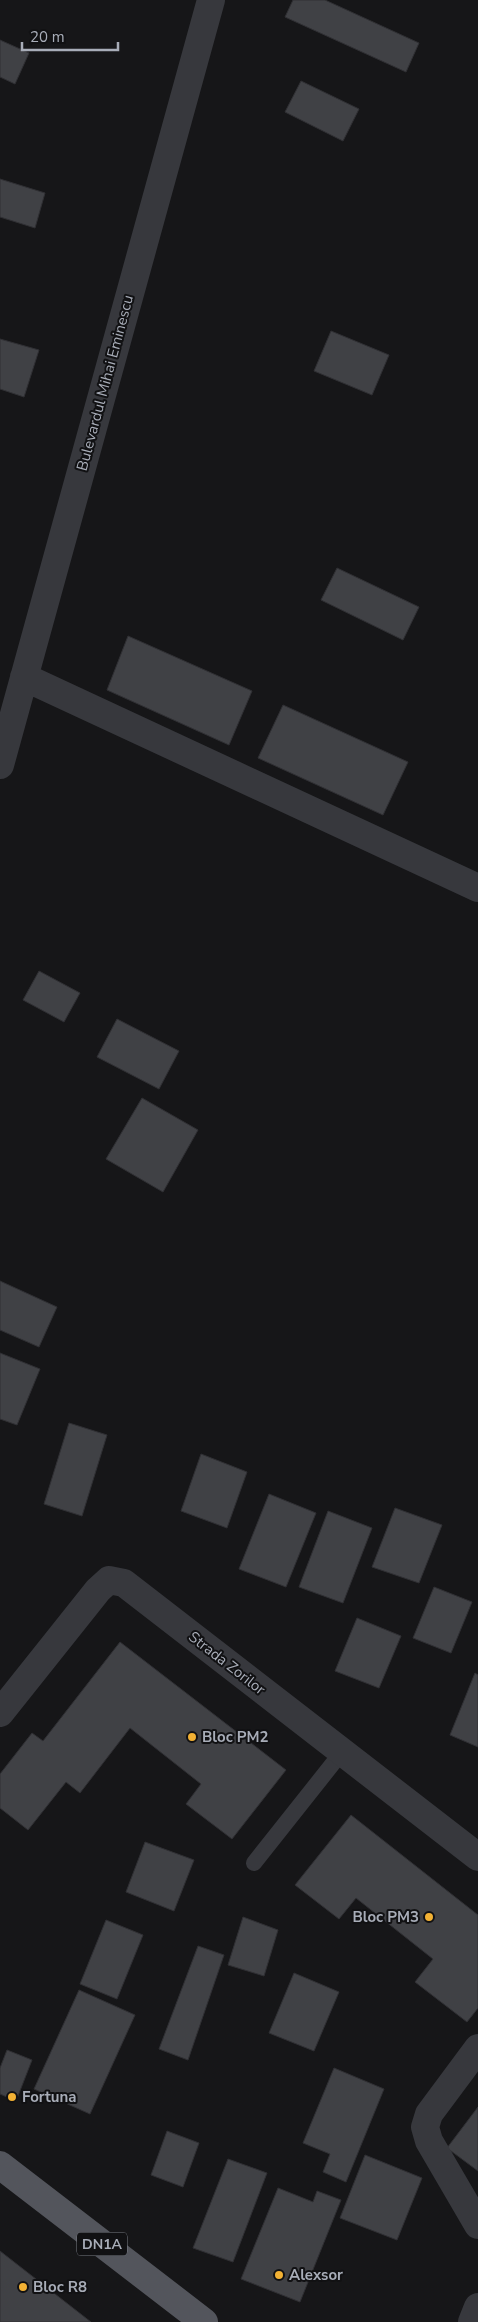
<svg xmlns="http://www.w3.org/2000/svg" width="478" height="2322" font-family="'Nunito Sans',sans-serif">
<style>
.building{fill:#404145;stroke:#303034}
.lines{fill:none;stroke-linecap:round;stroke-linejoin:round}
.lane{stroke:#37383d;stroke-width:16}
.street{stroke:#37383d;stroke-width:28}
.primary{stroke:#53555c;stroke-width:28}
.poi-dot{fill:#f2b134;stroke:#111113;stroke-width:2}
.labels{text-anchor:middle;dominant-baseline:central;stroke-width:4;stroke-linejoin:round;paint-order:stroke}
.shield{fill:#111113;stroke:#7b7e86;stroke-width:1}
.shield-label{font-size:14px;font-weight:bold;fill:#a8adb8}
.street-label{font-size:15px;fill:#a8adb8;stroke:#111113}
.poi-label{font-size:15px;font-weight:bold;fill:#a8adb8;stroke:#111113;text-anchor:start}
</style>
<rect width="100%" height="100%" fill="#161618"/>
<path class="building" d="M293,0H325L419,43L406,72L285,17Z
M0,40L29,53L15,84L0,77Z
M301,81L359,109L343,141L285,112Z
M0,179L45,193L35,228L0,217Z
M331,331L389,355L372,395L314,371Z
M0,339L39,350L24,397L0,389Z
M337,568L419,607L403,640L321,600Z
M128,636L252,691L229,745L107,690Z
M283,705L408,762L383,815L258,758Z
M39,971L80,993L64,1022L23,1000Z
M117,1019L179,1051L159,1089L97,1057Z
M142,1098L198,1130L163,1192L106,1159Z
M0,1281L57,1307L39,1347L0,1330Z
M0,1353L40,1369L17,1425L0,1419Z
M69,1423L107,1435L82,1516L44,1504Z
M201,1454L247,1472L227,1528L181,1511Z
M269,1494L316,1513L286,1587L239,1569Z
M395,1508L442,1525L419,1583L372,1567Z
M328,1511L372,1528L343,1603L299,1587Z
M434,1587L472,1602L451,1653L413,1638Z
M357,1618L401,1636L379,1688L335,1671Z
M120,1642L286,1770L232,1839L186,1804L201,1784L130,1728L80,1793L66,1782L28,1830L0,1808V1774L32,1733L43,1741Z
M475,1673L478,1675V1747L450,1735Z
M351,1815L478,1915V2008L467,2022L415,1982L433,1959L356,1898L339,1919L295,1885Z
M145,1842L194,1860L174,1911L126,1892Z
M243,1917L278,1930L264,1976L228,1965Z
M106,1920L143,1935L117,1999L80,1984Z
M198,1946L224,1955L188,2060L159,2049Z
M294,1973L339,1992L314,2051L269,2033Z
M79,1990L135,2015L90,2114L34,2089Z
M7,2050L32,2060L16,2101L0,2094V2068Z
M334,2068L384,2089L346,2182L323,2172L330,2154L303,2143Z
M478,2107V2171L447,2148Z
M167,2131L199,2143L183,2187L151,2175Z
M365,2155L422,2178L397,2240L340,2218Z
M228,2159L267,2173L233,2262L193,2248Z
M278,2188L313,2202L317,2191L341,2200L300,2302L241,2279Z
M0,2251L91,2322H0Z"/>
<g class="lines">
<path class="lane" d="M254,1863L342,1752"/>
<path class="street" d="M24,677L478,888
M0,765L211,0
M0,1713L98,1590L109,1580L124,1583L478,1857
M478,2048L429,2114L425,2127L429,2141L478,2225
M472,2322L478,2307"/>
<path class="primary" d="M0,2165L204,2322"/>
</g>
<g class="poi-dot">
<circle cx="192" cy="1737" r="5"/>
<circle cx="429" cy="1917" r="5"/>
<circle cx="12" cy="2097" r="5"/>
<circle cx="279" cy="2275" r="5"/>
<circle cx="23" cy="2287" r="5"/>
</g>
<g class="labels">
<rect class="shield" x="77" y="2232.5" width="50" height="23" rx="4"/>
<g class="shield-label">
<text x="102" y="2244">DN1A</text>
</g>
<g class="street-label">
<text transform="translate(105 383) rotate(-75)">Bulevardul Mihai Eminescu</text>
<text transform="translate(227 1663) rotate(38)">Strada Zorilor</text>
</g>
<g class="poi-label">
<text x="202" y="1737">Bloc PM2</text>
<text x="419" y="1917" text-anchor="end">Bloc PM3</text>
<text x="22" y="2097">Fortuna</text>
<text x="289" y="2275">Alexsor</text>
<text x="33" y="2287">Bloc R8</text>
</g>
</g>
<path d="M22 42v8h96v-8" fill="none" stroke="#a8adb8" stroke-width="2.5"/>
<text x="30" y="42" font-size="15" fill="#a8adb8" stroke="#111113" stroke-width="4" paint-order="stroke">20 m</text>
</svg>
